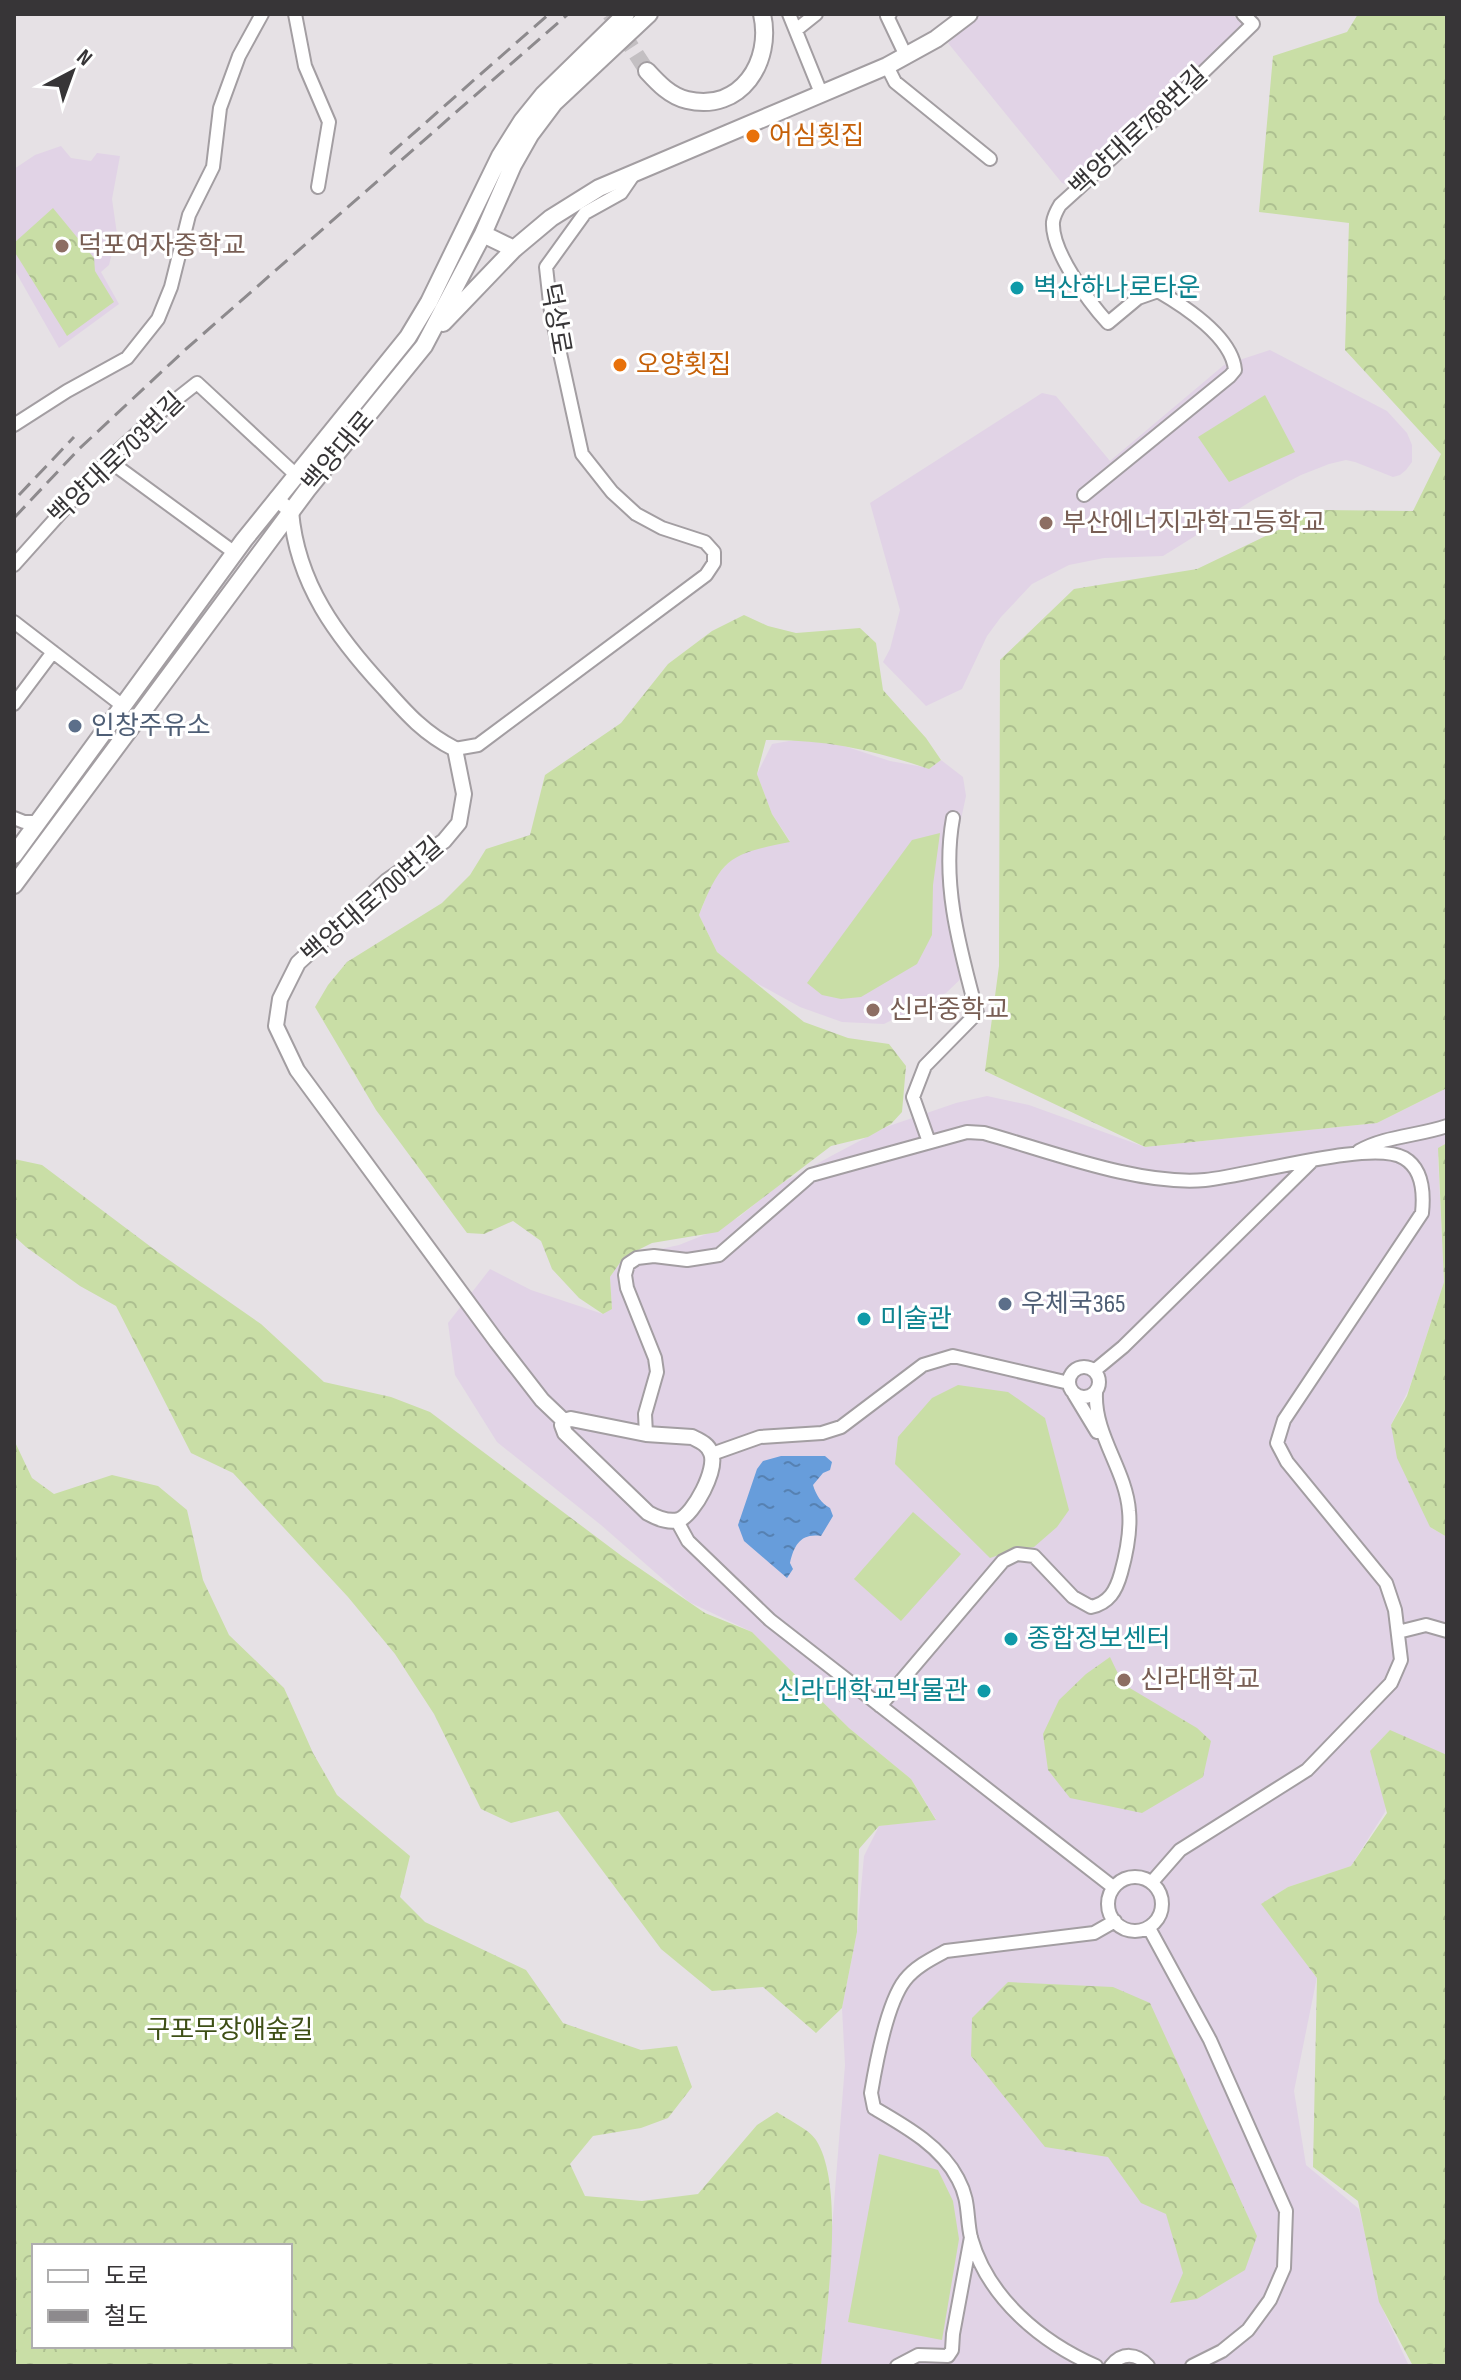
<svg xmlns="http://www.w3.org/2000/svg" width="1461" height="2380" font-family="'Sofia Sans Condensed','Noto Sans KR',sans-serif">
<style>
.education{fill:#e1d3e6}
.forest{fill:url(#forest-crowns);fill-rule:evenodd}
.pitch{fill:#c9dea6}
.water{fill:url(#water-ripples)}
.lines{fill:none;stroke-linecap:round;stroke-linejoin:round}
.secondary-tunnel{stroke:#c3bfc2;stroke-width:16;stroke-dasharray:16 8;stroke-linecap:butt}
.minor-casing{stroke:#a39ea2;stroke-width:16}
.tertiary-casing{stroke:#a39ea2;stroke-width:18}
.secondary-casing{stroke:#a39ea2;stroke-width:20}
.minor{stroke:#fff;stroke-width:12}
.tertiary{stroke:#fff;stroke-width:14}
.secondary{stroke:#fff;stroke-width:16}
.rail{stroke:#8d8a8d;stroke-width:3;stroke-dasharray:16 8;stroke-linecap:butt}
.food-dot{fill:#e8710a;stroke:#fff;stroke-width:3}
.education-dot{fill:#8d6e63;stroke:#fff;stroke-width:3}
.culture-dot{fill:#0f9aa8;stroke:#fff;stroke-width:3}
.service-dot{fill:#5c6f8a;stroke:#fff;stroke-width:3}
.labels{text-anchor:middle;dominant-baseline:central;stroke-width:6;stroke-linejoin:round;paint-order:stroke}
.street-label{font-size:26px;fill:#373537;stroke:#fff}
.food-label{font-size:26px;fill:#c56008;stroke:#fff;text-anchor:start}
.education-label{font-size:26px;fill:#785e54;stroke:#fff;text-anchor:start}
.culture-label{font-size:26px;fill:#0d838f;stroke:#fff;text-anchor:start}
.service-label{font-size:26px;fill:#4e5e75;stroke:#fff;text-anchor:start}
.park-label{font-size:26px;fill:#3e4f16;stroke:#fff}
</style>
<defs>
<pattern id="forest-crowns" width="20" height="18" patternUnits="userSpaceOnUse" patternTransform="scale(2)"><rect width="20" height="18" fill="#c9dea6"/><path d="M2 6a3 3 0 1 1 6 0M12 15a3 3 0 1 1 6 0" fill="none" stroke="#adbf90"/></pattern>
<pattern id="water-ripples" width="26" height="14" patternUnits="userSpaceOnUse" patternTransform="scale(2)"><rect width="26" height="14" fill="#679ddb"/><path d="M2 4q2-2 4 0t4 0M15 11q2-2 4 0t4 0" fill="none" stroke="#5681b2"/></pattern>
</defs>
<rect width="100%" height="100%" fill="#e6e1e5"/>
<path class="education" d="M981,14H1232L1244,26L1075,187L1062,183L948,43Z
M61,146L71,158L91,161L97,153L120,156L112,199L117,234L109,265L101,272L119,304L59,348L14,269V169L35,155Z
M1270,350L1387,411L1407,433L1412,445V462L1406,470L1400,475L1393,477L1355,462L1346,460L1329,464L1301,475L1253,500L1163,556L1104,558L1069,565L1032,584L1001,617L987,636L962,689L926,706L883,662L890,649L900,610L870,503L1042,393L1056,396L1110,461L1224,365Z
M795,740L838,744L890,761L929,768L941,760L963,777L966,796L957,838V880L971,969L946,993L884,1024L842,1022L800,1007L742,975L717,952L699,915L714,878L734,857L753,849L790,841L772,814L757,774L772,744Z
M1447,1088V1150L1438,1157L1444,1282L1409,1389L1391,1425L1430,1527L1447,1537V1762L1391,1777L1385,1812L1351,1866L1288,1887L1262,1904L1317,1977L1294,2091L1306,2165L1359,2209L1384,2312L1409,2366H821L845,2065L842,2008L857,1932L864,1856L879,1826L936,1819L911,1779L849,1728L752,1632L689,1602L601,1525L497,1442L455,1375L448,1323L490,1269L531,1290L603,1314L612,1308L610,1277L624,1257L679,1245L709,1233L739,1217L777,1186L833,1155L886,1127L956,1103L987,1096L1029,1105L1145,1147L1377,1123Z"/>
<path class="forest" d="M1358,14H1447V1088L1377,1123L1145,1147L985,1071L999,966L1000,660L1074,589L1197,569L1320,510L1413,511L1441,454L1345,350L1349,223L1259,212L1273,56L1347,32Z
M53,208L94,258L95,271L114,302L67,336L14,251V243Z
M744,615L768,626L796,633L860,628L876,643L883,690L926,738L941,760L929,769C875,750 822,739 766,740L757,774L772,814L790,842C730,854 722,857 699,915L717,952L804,1022L848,1038L889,1044L906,1066L902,1112L891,1124L868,1137L831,1146L718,1232L652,1243L624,1257L610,1277L612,1309L603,1314L579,1298L552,1269L541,1241L513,1221L484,1234L467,1233L376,1110L315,1007L328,985L347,962L442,903L470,875L486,849L530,835L545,775L621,723L668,664L712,631Z
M1447,1143V1537L1430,1527L1397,1458L1391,1425L1407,1396L1444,1282L1438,1148Z
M14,1159L42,1165L159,1253L261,1324L324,1382L391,1397L430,1412L623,1557L705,1613L752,1632L849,1728L911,1779L936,1820L879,1826L859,1849L857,1932L842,2008L816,2033L763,1987L712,1991L661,1949L558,1811L511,1823L481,1809L434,1714L395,1654L348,1597L233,1473L191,1453L116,1306L80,1286L26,1247L14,1236Z
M14,1440L32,1478L54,1494L112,1475L158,1486L187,1510L203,1580L229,1635L284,1688L313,1753L337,1795L410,1856L400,1897L425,1922L526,1970L563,2023L641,2050L677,2046L692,2087L668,2118L641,2128L593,2136L570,2164L585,2196L642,2201L698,2194L757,2125L777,2112C788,2120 809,2129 816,2140C846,2187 826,2310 821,2366H14ZM34,2246H290V2346H34Z
M1110,1657L1123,1684L1197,1728L1211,1741L1203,1777L1142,1813L1070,1798L1048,1770L1043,1734L1059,1700L1086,1674Z
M1390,1730L1447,1755V2366H1413L1379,2302L1358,2201L1313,2167L1317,1978L1261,1904L1288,1887L1351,1866L1387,1813L1370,1751Z
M1008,1982L1113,1987L1150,2003L1257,2236L1245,2270L1197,2299L1170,2303L1183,2273L1166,2214L1141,2203L1108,2157L1045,2147L971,2056L972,2018Z"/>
<path class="pitch" d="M1265,395L1295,452L1229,482L1198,437Z
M940,833L933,885L932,935L917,964L861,997L841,999L822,995L807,983L912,840Z
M958,1385L1008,1392L1045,1418L1069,1510L1057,1527L1034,1547L1014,1550L990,1558L895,1464L898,1437L932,1398Z
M913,1512L961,1554L901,1621L854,1579Z
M879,2154L938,2170L953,2201L959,2239L942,2340L848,2322Z"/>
<path class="water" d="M781,1456H825L832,1462L830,1470L823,1473L813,1485C816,1495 821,1503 830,1508L833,1516L821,1536C801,1533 794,1545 790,1563L793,1569L787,1578L744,1541L738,1525L757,1469L763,1461Z"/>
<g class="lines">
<path class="secondary-tunnel" d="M610,14L647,71"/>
<g class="minor-casing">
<path id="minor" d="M295,14L305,66L329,122L318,187
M789,14L821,93
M890,14L887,16L906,56
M796,30L816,14
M887,66L895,82L990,159
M14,425L67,391L127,358L158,319L171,287L189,215L213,167L220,108L239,56L262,14
M108,460L235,553
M1084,495L1230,376L1235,370C1232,337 1184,306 1158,291L1138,298L1108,323C1089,302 1051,251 1053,222C1054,215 1057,210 1060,205L1158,116L1253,24L1243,14
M14,565L108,460L164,409L197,383L295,474
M14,622L123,706
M14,704L53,652
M455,749L478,745L706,575L714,563V552L705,542L662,528L636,514L612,492L582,454L551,312L546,267L585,213L621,193L634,174
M14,818L24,822H38
M929,1142L913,1097L925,1066L977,1013C960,949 941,884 953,818
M1359,1151C1385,1136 1418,1136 1447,1126
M1069 1382a15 15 0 1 1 30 0a15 15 0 1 1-30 0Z
M1094,1371L1123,1347L1311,1162
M1074,1394L1097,1432
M646,1434L645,1414L657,1372L655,1358L627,1288L625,1275L628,1264L637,1258L654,1256L687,1260L719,1255L811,1175L967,1132L984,1133C1049,1151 1139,1186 1205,1180C1249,1176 1372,1139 1404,1158C1423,1169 1424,1194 1422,1213L1284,1420L1277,1443L1287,1462L1386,1583L1395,1610L1401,1660L1391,1683L1307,1770L1180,1850L1152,1882
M712,1454L760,1437L822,1433L841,1427L923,1365L953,1356L1069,1383
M677,1521L688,1541L770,1620L1113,1887
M1398,1632L1426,1625L1447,1631
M880,1706L1003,1561L1017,1554L1034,1556L1073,1597L1091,1607C1109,1603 1116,1591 1121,1573C1126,1555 1131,1531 1129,1511C1126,1470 1094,1435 1096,1393
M1108 1904a27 27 0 1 1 54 0a27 27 0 1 1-54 0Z
M1149,1928L1210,2040L1286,2211L1284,2268L1270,2300L1248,2330L1222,2351L1192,2366
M897,2366L918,2355L948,2356L952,2350L953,2334L971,2237
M1096,2366C1041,2342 988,2298 971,2238C966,2216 970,2201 958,2179C941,2146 905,2126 874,2108L871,2093C876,2063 887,2003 905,1980C915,1967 931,1959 946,1951L1094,1933L1115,1921
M1111,2366C1122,2352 1137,2353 1148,2366"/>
</g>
<g class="tertiary-casing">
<path id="tertiary" d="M276,499L291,511C297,584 337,637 385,689C407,714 425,734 455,749L464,794L459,823L444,841L387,881L298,963L280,999L276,1026L297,1070L497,1342L542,1400L564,1421
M571,1419L646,1434L692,1437C700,1441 708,1444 711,1453C718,1469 694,1514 679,1520C668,1523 657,1518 648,1513L565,1433L562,1425L564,1421Z"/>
</g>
<g class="secondary-casing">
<path id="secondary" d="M647,71C658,83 670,96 687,100C741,113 773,61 762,14
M483,234L514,249L551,218L599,188L887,66L936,39L969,14
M443,323L514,249
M14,855L244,540L408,337L429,302L500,156L522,121L543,95L626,14
M14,885L307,490L424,346L483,234L513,165L530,135L554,103L649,14"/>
</g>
<use href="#minor" class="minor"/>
<use href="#tertiary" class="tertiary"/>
<use href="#secondary" class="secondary"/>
<path class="rail" d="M390,154L549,14
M19,495L74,437
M14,518L79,449L186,349L568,14"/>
</g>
<g class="food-dot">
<circle cx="753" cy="136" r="8"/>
<circle cx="620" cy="365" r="8"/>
</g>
<g class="education-dot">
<circle cx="62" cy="246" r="8"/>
<circle cx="1046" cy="523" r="8"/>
<circle cx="873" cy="1010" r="8"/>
<circle cx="1124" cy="1680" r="8"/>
</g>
<g class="culture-dot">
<circle cx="1017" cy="288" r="8"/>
<circle cx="864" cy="1319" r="8"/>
<circle cx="1011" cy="1639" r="8"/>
<circle cx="984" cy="1691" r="8"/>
</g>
<g class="service-dot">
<circle cx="75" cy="726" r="8"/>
<circle cx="1005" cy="1304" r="8"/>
</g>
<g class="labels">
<g class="street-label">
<text transform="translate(1139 132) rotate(-43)">백양대로768번길</text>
<text transform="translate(555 319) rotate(80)">덕상로</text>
<text transform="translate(339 452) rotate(-50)">백양대로</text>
<text transform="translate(117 459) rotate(-44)">백양대로703번길</text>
<text transform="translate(373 901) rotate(-41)">백양대로700번길</text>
</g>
<g class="food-label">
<text x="769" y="136">어심횟집</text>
<text x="636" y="365">오양횟집</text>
</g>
<g class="education-label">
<text x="78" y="246">덕포여자중학교</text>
<text x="1062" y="523">부산에너지과학고등학교</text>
<text x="889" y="1010">신라중학교</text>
<text x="1140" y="1680">신라대학교</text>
</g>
<g class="culture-label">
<text x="1033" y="288">벽산하나로타운</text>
<text x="880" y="1319">미술관</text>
<text x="1027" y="1639">종합정보센터</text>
<text x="968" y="1691" text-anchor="end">신라대학교박물관</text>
</g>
<g class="service-label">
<text x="91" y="726">인창주유소</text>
<text x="1021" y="1304">우체국365</text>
</g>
<g class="park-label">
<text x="230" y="2030">구포무장애숲길</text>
</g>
</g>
<rect width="1461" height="2380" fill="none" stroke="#373537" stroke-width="32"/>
<rect x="32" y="2244" width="260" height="104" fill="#ffffff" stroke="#afaeaf" stroke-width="2"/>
<rect x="48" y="2270" width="40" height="12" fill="#ffffff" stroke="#afaeaf" stroke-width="2"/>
<text x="104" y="2284" font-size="24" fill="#373537">도로</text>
<rect x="48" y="2310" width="40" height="12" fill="#8d8a8d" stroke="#afaeaf" stroke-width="2"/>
<text x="104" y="2324" font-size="24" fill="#373537">철도</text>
<g transform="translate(72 72) rotate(41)" stroke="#ffffff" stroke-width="6" paint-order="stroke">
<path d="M0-6L14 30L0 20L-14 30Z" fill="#373537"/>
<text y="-12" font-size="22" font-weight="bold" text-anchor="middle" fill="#373537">N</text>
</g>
</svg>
